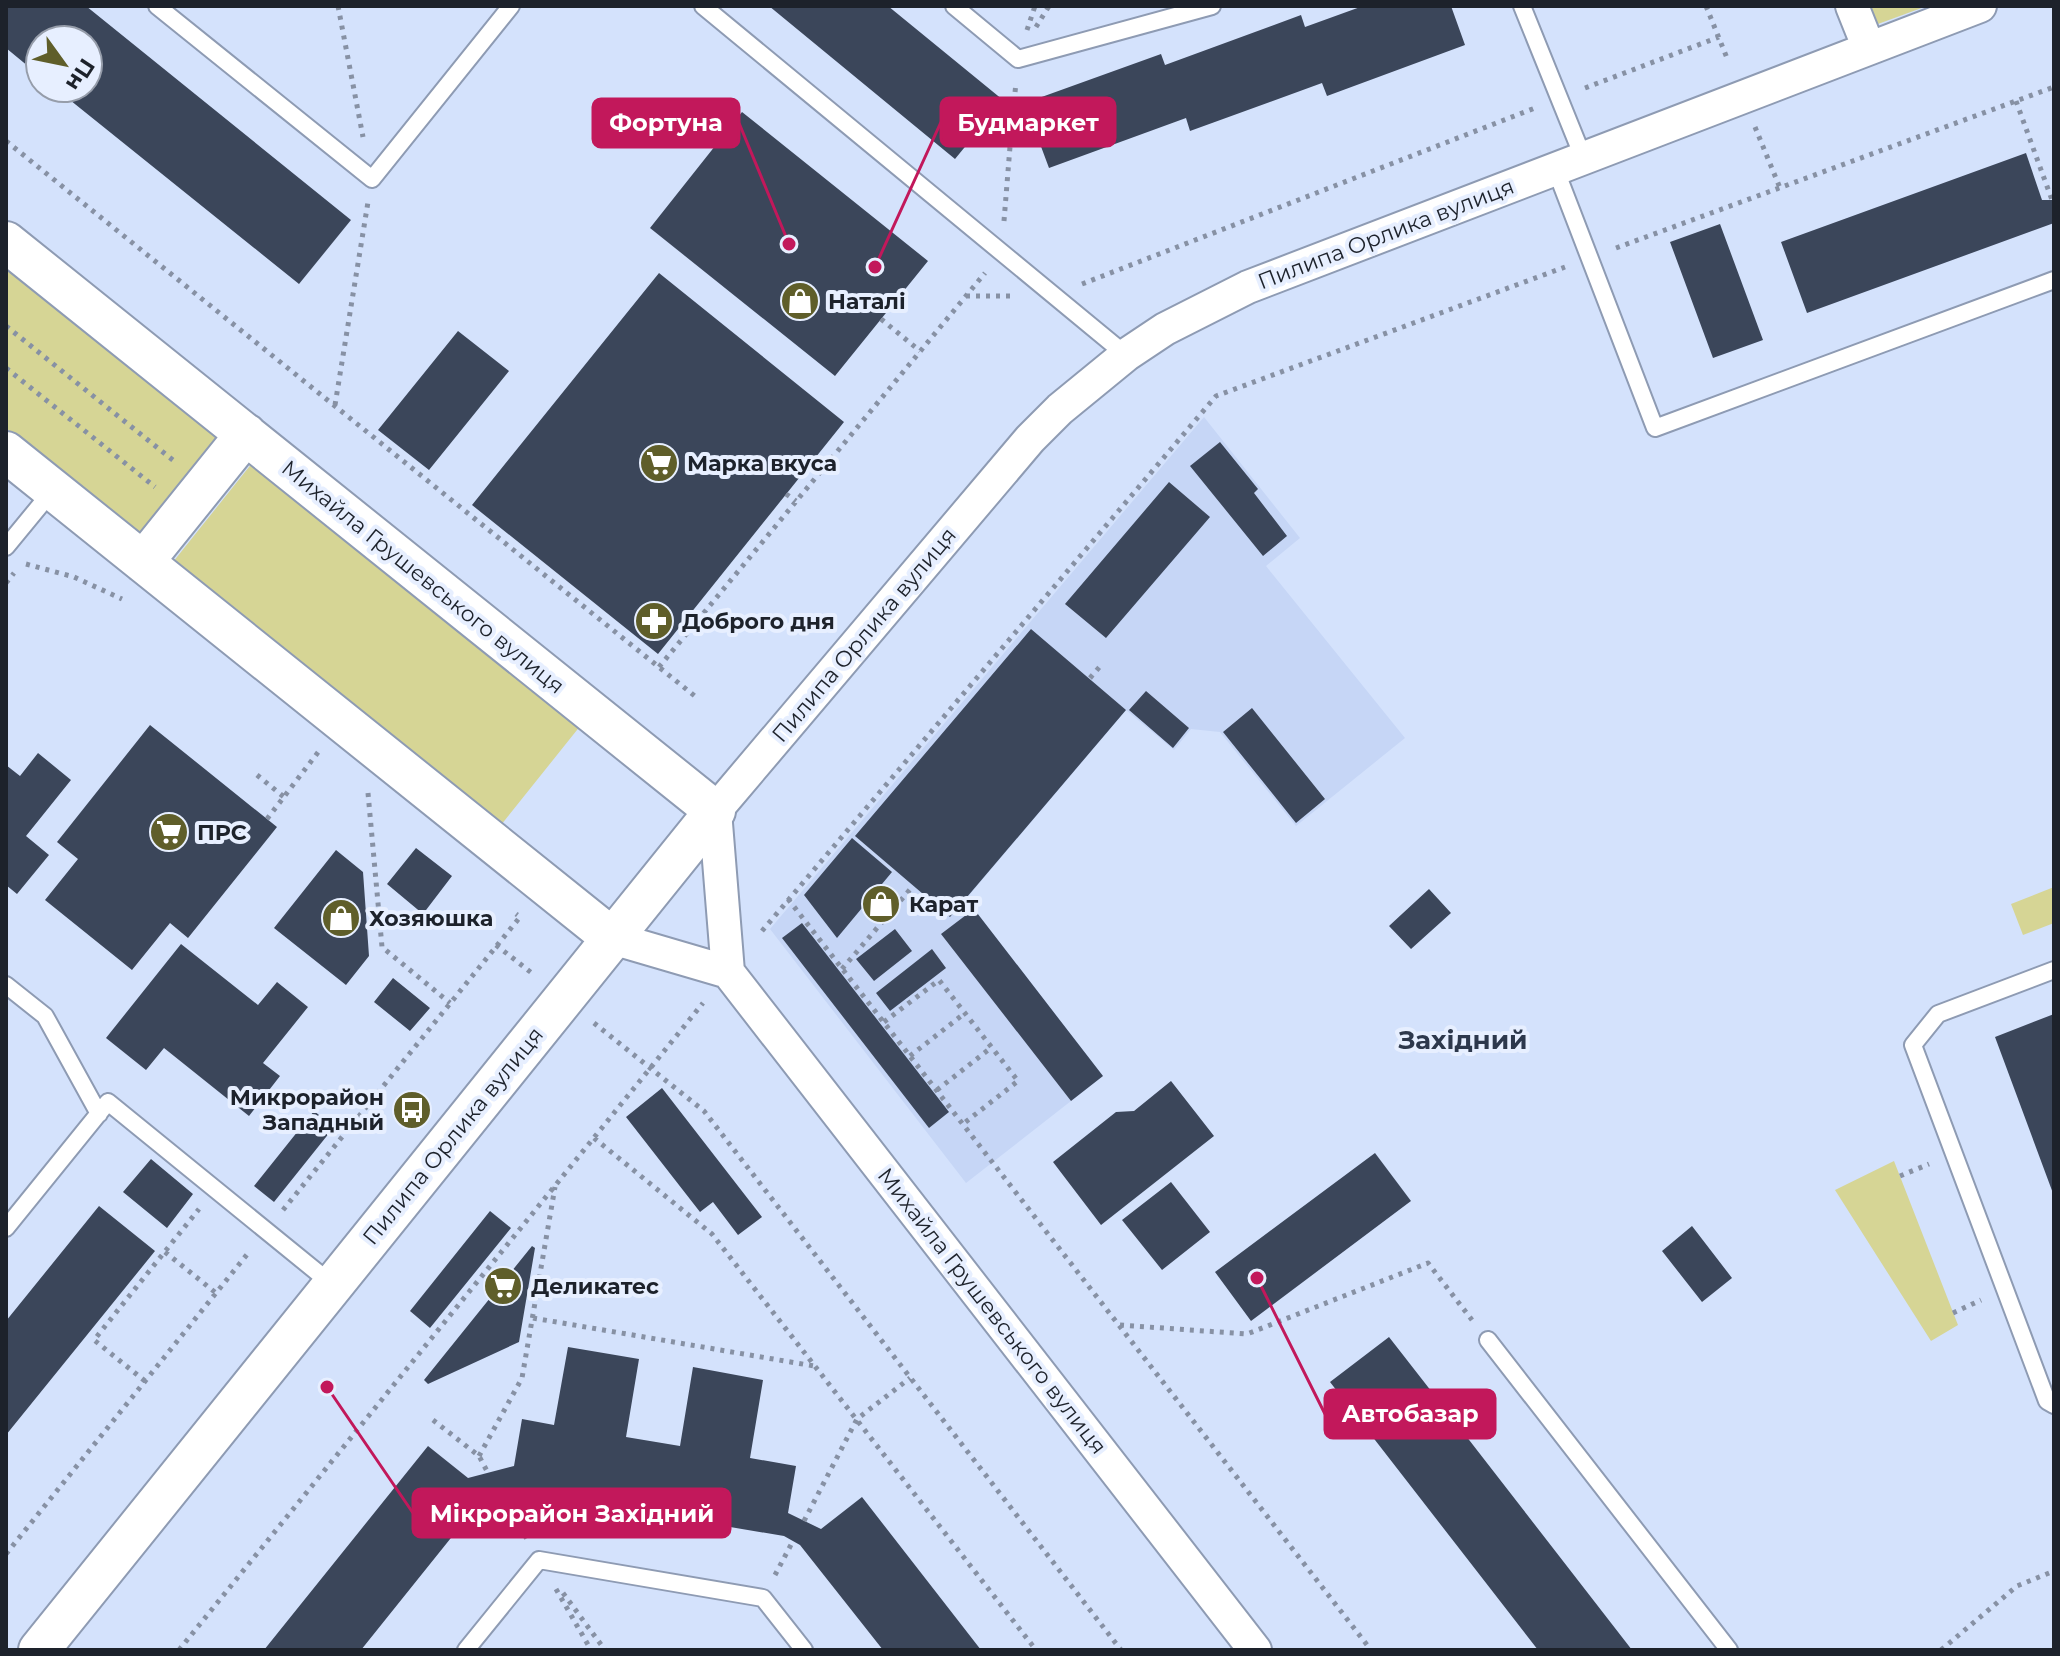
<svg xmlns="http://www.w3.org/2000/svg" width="2060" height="1656" font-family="Montserrat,sans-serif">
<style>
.built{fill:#c6d6f6}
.green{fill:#d6d595}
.building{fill:#3b465a}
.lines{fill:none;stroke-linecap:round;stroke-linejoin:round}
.service-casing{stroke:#8e9bb3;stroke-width:20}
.minor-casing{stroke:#8e9bb3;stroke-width:36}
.tertiary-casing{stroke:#8e9bb3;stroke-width:44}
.path{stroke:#8791a4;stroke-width:5;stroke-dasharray:4 6;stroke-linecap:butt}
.service{stroke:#fff;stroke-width:16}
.minor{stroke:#fff;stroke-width:32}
.tertiary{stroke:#fff;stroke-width:40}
.labels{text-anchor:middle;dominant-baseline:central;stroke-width:8;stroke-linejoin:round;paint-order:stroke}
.street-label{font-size:22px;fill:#1d222b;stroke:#e7efff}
.poi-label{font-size:22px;font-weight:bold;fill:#1d222b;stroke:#e7efff;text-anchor:start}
.quarter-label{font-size:26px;font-weight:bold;fill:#2d384c;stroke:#e7efff}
.leader{fill:none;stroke:#c2185b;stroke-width:3}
.callout-dot{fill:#c2185b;stroke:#e7efff;stroke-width:3}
.callout{fill:#c2185b;stroke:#c2185b;stroke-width:3}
.callout-label{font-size:24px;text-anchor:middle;font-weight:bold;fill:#fff}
</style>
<rect width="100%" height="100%" fill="#d4e2fc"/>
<path class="built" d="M1204,417L1300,538L1266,566L1405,738L1296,826L1220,732L1191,729L1174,750L1126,710L966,899L1103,1076L966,1183L770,929Z"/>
<path class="green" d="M1871,6H1927L1878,24Z
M6,265L221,437L142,537L6,428Z
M253,462L581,725L501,825L173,562Z
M2054,887V923L2023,935L2011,904Z
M1894,1161L1958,1325L1931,1341L1835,1190Z"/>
<path class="building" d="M6,6H86L351,220L299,284L55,88H88V40H40V76L6,48Z
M769,6H888L1003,100L1025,103L1161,54L1165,65L1301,15L1305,27L1363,6H1451L1465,45L1327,96L1322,83L1190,131L1186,118L1049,168L1033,125L1012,122L987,120L955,159Z
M742,112L928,261L835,376L650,228Z
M2026,153L2042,200H2054V223L1807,313L1781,242Z
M1720,224L1763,340L1713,358L1670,242Z
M659,273L844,422L658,654L472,505Z
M458,331L509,371L429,470L378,430Z
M1220,442L1258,489L1254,493L1287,536L1263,556L1190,466Z
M1169,482L1210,517L1106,638L1065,604Z
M1031,629L1126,710L950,917L855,836Z
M1146,691L1189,728L1173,748L1129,710Z
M1252,708L1325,799L1296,823L1223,732Z
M150,725L277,827L188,938L170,923L132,970L45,900L78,859L57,842Z
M38,753L71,780L26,836L49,855L17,894L6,885V765L20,776Z
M852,838L892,872L837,938L804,895Z
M416,848L452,876L423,914L387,884Z
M336,850L363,872L369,956L346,985L274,928Z
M1429,889L1451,913L1411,949L1389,926Z
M974,909L1103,1076L1071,1101L941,934Z
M802,923L949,1112L929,1128L782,938Z
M895,929L912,951L874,981L856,959Z
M181,944L258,1005L277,982L308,1007L263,1063L280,1076L249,1116L164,1048L146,1070L106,1038Z
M932,949L946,968L890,1011L876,993Z
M393,978L430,1008L410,1031L374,1002Z
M2054,1014V1196L1995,1037Z
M1171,1081L1214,1136L1101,1225L1053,1162L1116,1112L1134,1111Z
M662,1088L762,1217L738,1235L713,1202L700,1212L626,1117Z
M314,1111L334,1127L274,1202L254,1186Z
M1375,1153L1411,1201L1251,1321L1215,1272Z
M151,1159L193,1194L167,1228L123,1192Z
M1171,1182L1210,1232L1162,1270L1122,1220Z
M99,1206L155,1251L6,1435V1321Z
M490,1211L511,1228L430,1328L410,1311Z
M1692,1226L1732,1278L1702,1302L1662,1251Z
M532,1246L535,1248L519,1342L428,1384L424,1380Z
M1389,1337L1428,1387L1632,1650H1538L1330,1382Z
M568,1347L639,1359L626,1437L680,1446L693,1367L763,1380L750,1458L796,1466L788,1513L821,1529L862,1497L981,1650H883L800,1545L784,1536L510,1490L487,1493L361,1650H264L428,1446L468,1478L514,1466L522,1419L554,1425Z"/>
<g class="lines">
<g class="service-casing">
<path id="service" d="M157,6L372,179L511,6
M703,6L1126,355
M954,6L1018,59L1212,6
M1522,6L1583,157
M1555,168L1655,428L2054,280
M6,547L52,491
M2054,970L1938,1014L1913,1045L2047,1401L2054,1405
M6,985L45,1016L99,1114
M6,1228L108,1102L333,1285
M1488,1340L1729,1650
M466,1650L539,1560L763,1598L804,1650"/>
</g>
<g class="minor-casing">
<path id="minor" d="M1852,6L1868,46
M612,938L728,972
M1255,1650L728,972L715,811L1030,439L1060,409L1126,355L1165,329L1248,287L1980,6"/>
</g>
<g class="tertiary-casing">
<path id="tertiary" d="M6,242L715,811L39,1650
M6,452L612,938
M143,562L246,434"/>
</g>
<path class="path" d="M338,6L363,137
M1706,6L1727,58
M1036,27L1049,6
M1027,30L1035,6
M1585,88L1719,37
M2016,101L2052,200
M1014,102L1016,83
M1755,127L1780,188
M6,141L696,697
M1004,221L1012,122
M1616,248L2054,87
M1082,284L1535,108
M966,296H1010
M881,319L920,351
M6,326L174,461
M6,368L155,487
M335,405L368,202
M786,494L796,501
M26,564L74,577L122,599
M6,583L14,573
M659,667L985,273
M1090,678L1103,663
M257,775L284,797
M368,793L382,947L450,1003
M267,819L319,751
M788,899L1371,1650
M762,931L1216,396L1565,267
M496,945L533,974
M842,969L913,886
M884,1022L939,980L1018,1081L963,1124
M594,1023L704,1111L1121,1650
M910,1056L965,1013
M937,1090L992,1047
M594,1138L712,1234L1036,1650
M1900,1176L1929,1164
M283,1210L520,917L516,914
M165,1252L216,1293
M1953,1313L1981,1300
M533,1318L814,1366
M1120,1325L1247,1334L1428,1263L1472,1320
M145,1381L94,1340L199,1209
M433,1420L479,1456L488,1473
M479,1456L522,1378L555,1187
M499,1492L527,1539
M804,1521L857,1419L910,1378
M6,1554L249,1252
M775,1575L793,1541
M556,1589L591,1650
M563,1593L605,1650
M179,1650L703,1003
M1941,1650L2017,1586L2054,1571"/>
<use href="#service" class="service"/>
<use href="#minor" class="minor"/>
<use href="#tertiary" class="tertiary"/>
</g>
<defs>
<g id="shop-disc" transform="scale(2)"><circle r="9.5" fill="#5f5e2a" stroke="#e7efff"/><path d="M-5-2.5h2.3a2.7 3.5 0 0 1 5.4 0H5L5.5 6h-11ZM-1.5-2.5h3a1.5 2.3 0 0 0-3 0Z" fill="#fff"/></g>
<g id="supermarket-disc" transform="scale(2)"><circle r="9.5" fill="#5f5e2a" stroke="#e7efff"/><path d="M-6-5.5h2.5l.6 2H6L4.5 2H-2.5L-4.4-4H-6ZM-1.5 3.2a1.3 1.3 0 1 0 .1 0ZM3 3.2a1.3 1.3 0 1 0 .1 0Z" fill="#fff"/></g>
<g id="pharmacy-disc" transform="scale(2)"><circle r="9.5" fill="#5f5e2a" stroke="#e7efff"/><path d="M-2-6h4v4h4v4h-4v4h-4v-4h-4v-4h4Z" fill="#fff"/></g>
<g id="bus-disc" transform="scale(2)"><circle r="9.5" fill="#5f5e2a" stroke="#e7efff"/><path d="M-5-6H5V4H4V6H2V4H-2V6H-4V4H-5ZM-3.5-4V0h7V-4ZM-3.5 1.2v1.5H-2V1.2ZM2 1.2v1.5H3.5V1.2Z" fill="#fff"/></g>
</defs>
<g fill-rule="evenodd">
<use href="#shop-disc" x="800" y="301"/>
<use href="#supermarket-disc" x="659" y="463"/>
<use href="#pharmacy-disc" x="654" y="621"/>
<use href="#supermarket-disc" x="169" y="832"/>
<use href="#shop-disc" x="881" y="904"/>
<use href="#shop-disc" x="341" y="918"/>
<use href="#bus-disc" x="412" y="1110"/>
<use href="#supermarket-disc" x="503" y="1286"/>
</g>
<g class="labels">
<g class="street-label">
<text transform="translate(1386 234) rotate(-21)">Пилипа Орлика вулиця</text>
<text transform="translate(423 577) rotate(39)">Михайла Грушевського вулиця</text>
<text transform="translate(864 635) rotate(-50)">Пилипа Орлика вулиця</text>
<text transform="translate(453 1136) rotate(-51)">Пилипа Орлика вулиця</text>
<text transform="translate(992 1311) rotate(52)">Михайла Грушевського вулиця</text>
</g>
<g class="poi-label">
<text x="828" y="301">Наталі</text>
<text x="687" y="463">Марка вкуса</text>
<text x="682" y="621">Доброго дня</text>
<text x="197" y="832">ПРС</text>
<text x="909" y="904">Карат</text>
<text x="369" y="918">Хозяюшка</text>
<text x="384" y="1097" text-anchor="end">Микрорайон<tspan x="384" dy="25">Западный</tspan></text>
<text x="531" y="1286">Деликатес</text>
</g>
<g class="quarter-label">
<text x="1463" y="1040">Західний</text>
</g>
</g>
<path class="leader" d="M875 267L941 122M789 244L739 123M1257 1278L1325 1414M327 1387L413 1513"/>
<g class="callout-dot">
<circle cx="875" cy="267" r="8"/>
<circle cx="789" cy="244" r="8"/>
<circle cx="1257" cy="1278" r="8"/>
<circle cx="327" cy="1387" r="8"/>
</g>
<g class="callout">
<rect x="941" y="98" width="174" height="48" rx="8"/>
<rect x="593" y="99" width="146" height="48" rx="8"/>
<rect x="1325" y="1390" width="170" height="48" rx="8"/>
<rect x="413" y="1489" width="317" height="48" rx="8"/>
</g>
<g class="callout-label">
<text x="1028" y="131">Будмаркет</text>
<text x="666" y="131">Фортуна</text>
<text x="1410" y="1422">Автобазар</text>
<text x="572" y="1522">Мікрорайон Західний</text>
</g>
<rect width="2060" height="1656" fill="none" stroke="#1d222b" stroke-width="16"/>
<g transform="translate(64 64) rotate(123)"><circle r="38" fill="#e7efff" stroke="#969daa" stroke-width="2"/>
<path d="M0-6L14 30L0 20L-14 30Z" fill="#5f5e2a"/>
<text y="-12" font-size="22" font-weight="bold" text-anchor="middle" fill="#1d222b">Пн</text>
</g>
</svg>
